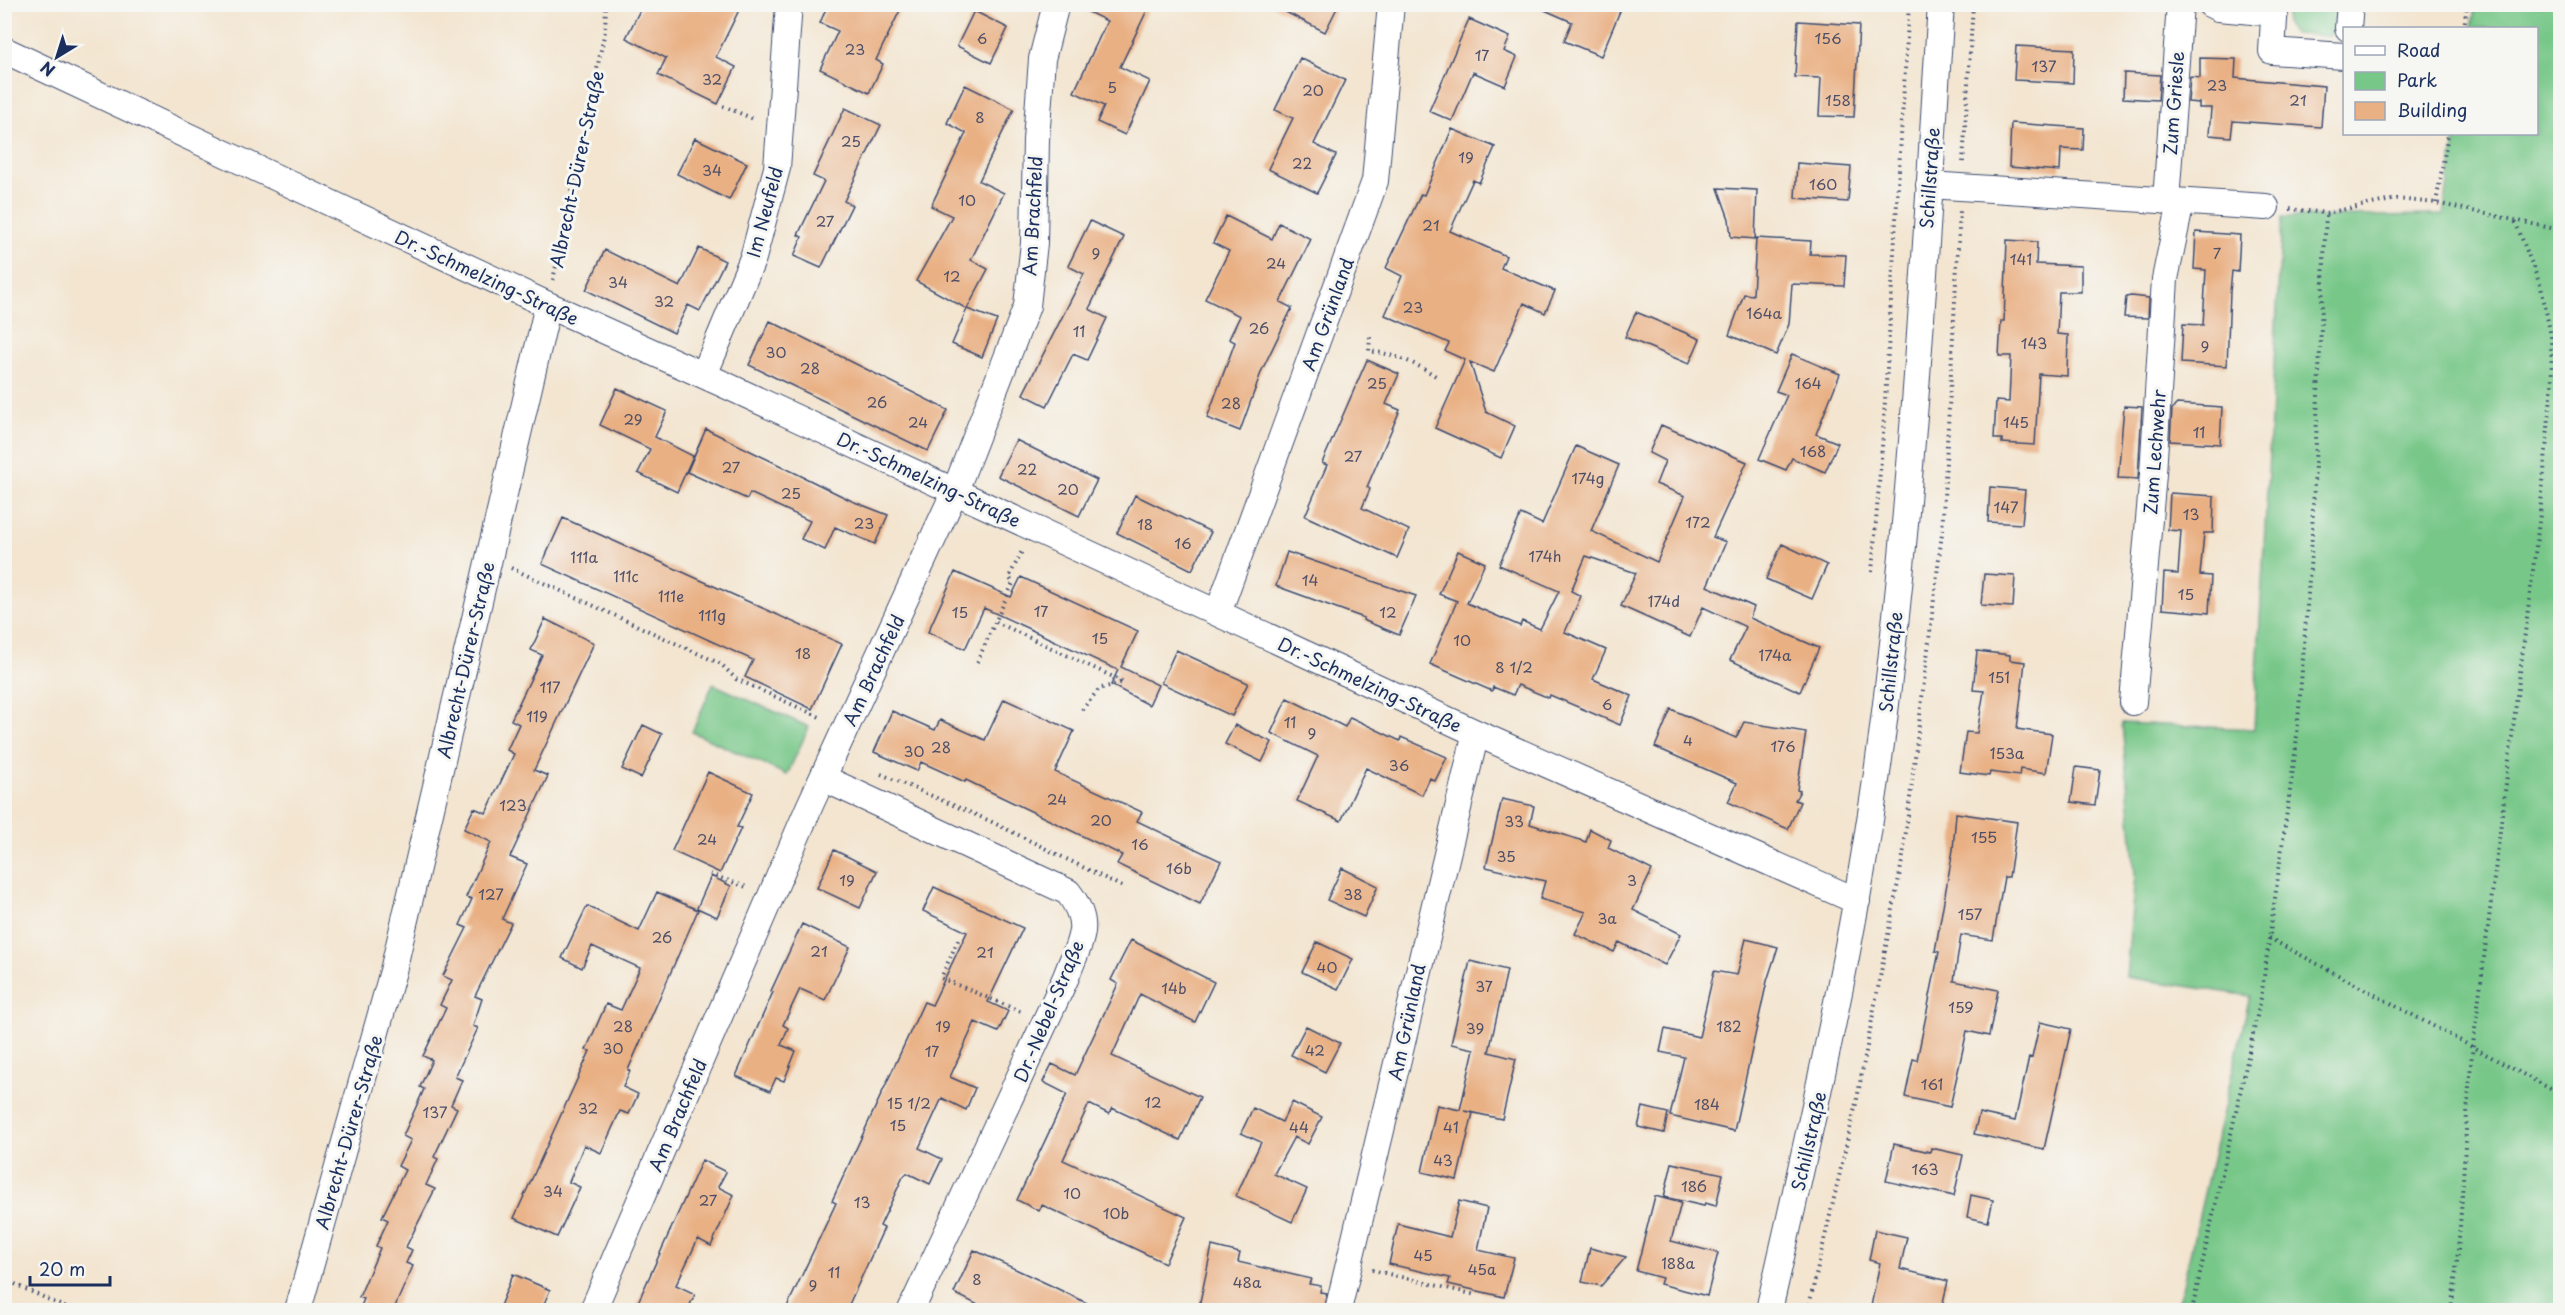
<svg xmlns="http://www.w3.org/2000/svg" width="2565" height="1315" font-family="'Playpen Sans',sans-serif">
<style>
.green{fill:#77c788;stroke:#497b73;stroke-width:1.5}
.building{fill:#e9b084}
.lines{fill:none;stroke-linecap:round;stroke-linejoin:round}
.minor-casing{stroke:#3b4a6f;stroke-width:28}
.path{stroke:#3b4a6f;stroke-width:4;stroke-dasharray:1.5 4.5;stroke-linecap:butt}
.minor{stroke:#fff;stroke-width:26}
.labels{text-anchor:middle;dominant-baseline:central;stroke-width:6;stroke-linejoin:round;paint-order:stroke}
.number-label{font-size:15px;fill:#4e4f68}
.street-label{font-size:18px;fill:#1b2f5e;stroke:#f6f6f2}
</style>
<rect width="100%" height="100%" fill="#f6f6f2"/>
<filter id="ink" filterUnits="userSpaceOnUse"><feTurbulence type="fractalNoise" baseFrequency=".0167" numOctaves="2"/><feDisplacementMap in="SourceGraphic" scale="12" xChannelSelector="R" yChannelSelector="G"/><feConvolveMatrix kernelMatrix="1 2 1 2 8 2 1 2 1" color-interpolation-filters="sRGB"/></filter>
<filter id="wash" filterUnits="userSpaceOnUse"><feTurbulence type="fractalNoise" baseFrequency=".008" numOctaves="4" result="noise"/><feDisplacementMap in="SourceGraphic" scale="24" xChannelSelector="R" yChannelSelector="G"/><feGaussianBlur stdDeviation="1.35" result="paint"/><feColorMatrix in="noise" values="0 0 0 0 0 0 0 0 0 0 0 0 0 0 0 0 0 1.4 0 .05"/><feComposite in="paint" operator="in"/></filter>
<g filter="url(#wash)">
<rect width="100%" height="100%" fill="#f3e5d0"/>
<path class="green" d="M2288,5H2334L2337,8L2336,28L2328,36L2294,34L2286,25Z
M2475,5H2560V1310H2177L2250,996L2126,977L2135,875L2122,723L2254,729L2282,217L2443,215L2456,134H2536V28H2472Z
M713,684L809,727L787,775L692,732Z"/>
<g id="blocks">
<path class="building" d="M643,4H742L716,57L736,67L718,104L658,75L666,58L626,38Z
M828,4H903L876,60L883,64L869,93L820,69L838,31L820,23Z
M1072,4H1150L1120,67L1150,81L1125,135L1097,122L1104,106L1074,92L1107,21Z
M1270,4H1339L1325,32Z
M1531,4H1623L1601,56L1564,41L1572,22Z
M974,11L1008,28L991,63L957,46Z
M1469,19L1510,37L1504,51L1517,57L1505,86L1473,72L1452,121L1429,111Z
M1798,21L1859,25L1854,117L1819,116L1821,78L1795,77Z
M2016,46L2074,49L2073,83L2014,80Z
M1300,58L1345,80L1314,144L1336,155L1317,193L1268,169L1293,118L1275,110Z
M2200,58L2236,59L2235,78L2324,86L2321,127L2233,121L2231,137L2209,135L2211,108H2199V103L2188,102L2190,77L2200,78Z
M2124,73L2160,75L2158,100L2123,98Z
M965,85L1014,109L979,181L1004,193L971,260L988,269L967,309L916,281L952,216L931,206L966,133L947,123Z
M845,108L881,125L844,201L852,205L821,268L794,256L802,237L798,235L824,181L813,176Z
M2011,123L2084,128L2083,150L2061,149L2060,171L2009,167Z
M1452,129L1495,147L1479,183L1473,180L1450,231L1506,256L1501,268L1555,291L1545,313L1524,303L1494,372L1470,362L1486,412L1515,426L1501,458L1435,428L1465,360L1445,351L1449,343L1385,315L1402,276L1386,268L1421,194L1424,195Z
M695,138L747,163L729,200L677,174Z
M1797,163L1851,167L1848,202L1795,198Z
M1718,188L1757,190L1755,239L1731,237L1729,219Z
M1226,216L1272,239L1279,223L1311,239L1280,302L1292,308L1262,370L1240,431L1207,418L1235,342L1229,339L1240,316L1205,299L1229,251L1213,243Z
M1090,221L1124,237L1089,309L1107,318L1087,360L1073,354L1047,406L1023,394L1084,274L1068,266Z
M2196,232L2240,235L2238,272L2232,271L2230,292L2227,366L2181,363L2183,324L2203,325L2206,270L2194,269Z
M1756,238L1811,241L1810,254L1846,255L1844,286L1792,284L1789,324L1776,355L1729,335L1744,294L1753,295Z
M2007,240L2037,242L2036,264L2081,266V292H2059L2057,334L2068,335L2067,376L2039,374L2035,445L2002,443V439H1994L1996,401L2009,402L2011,356H1999L2001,321H2004Z
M699,248L725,261L700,311L688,305L674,333L586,290L605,250L680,287Z
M2131,296L2149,298L2148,318L2124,317L2126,297Z
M967,309L997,320L982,357L952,344Z
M1636,312L1700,339L1689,364L1625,337Z
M770,321L948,410L928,451L749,365Z
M1792,354L1840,374L1816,434L1838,443L1825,472L1792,458L1786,470L1759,459L1787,395L1776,391Z
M1367,360L1399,374L1386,404L1400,410L1367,487L1370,489L1362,508L1409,530L1397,558L1305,516L1327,465L1322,463Z
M617,388L667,411L655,437L693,456L677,492L638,473L650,449L600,425Z
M2177,404L2222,407L2220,444L2170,441L2172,409Z
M2124,406L2142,407L2138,479L2118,478Z
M1661,425L1747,462L1713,537L1726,542L1707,586L1754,607L1750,618L1819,648L1800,692L1730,660L1746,627L1703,607L1690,637L1621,606L1636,573L1586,556L1571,591L1581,596L1565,632L1606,650L1593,679L1632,696L1620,725L1550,695L1549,698L1518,685L1513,695L1493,687L1492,691L1430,664L1457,601L1439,594L1458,551L1485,563L1467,603L1520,626L1522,621L1540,629L1559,591L1499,565L1521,514L1542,524L1576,446L1619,465L1591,531L1657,562L1685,496L1656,484L1665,461L1649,453Z
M706,429L852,501L888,515L875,544L835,527L825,550L801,539L810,521L750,493L747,499L687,472Z
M1016,440L1097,480L1079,516L998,476Z
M1990,487L2025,490L2022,524L1988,522Z
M2170,493L2214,496L2213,533H2204L2200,575L2211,576L2209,613L2162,609L2164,573L2178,574L2181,531L2168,530Z
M1135,495L1211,532L1192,570L1117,533Z
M563,518L842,644L812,709L745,677L753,660L542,564Z
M1782,544L1827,565L1812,599L1766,579Z
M1287,552L1416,596L1399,635L1363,620L1364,618L1276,586Z
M955,572L1011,597L1021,577L1138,631L1121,667L1158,685L1149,705L1111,685L1118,670L984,608L965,649L928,632Z
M1984,574L2015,576L2013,607L1981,605Z
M545,619L594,643L534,770L548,776L510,857L527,864L502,919L511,923L475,996L482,999L473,1026L478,1028L455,1077L462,1080L451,1105L457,1108L434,1157L438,1159L426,1185L435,1189L406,1247L412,1250L406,1263L413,1266L393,1311H359L364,1299L359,1297L380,1248L376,1246L388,1220L382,1217L405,1170L398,1166L411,1140L403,1136L424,1089L420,1087L432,1060L423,1056L446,1008L440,1005L452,980L443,976L467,928L460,925L472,899L466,897L491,842L464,829L474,808L486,813L514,754L507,750L519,724L511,720L542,655L531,650Z
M1176,650L1248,683L1232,716L1161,683Z
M1977,651L2010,655V660L2025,662L2017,729L2052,734L2046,773L2020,769L2019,776L1990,772L1989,776L1960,772L1966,732L1977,733L1984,691L1973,690Z
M1287,698L1345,727L1350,717L1400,741L1401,737L1447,757L1435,781L1430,778L1422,795L1366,768L1341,821L1297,801L1318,756L1271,733Z
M1004,699L1074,731L1055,772L1142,812L1137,821L1221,861L1200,904L1117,864L1122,855L966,780L965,782L921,762L917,771L874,752L892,711L935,730L940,720L985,740Z
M1671,709L1736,738L1744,722L1806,732L1797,790L1800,791L1795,800L1800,802L1788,829L1728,802L1737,783L1655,747Z
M643,725L662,734L641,778L622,769Z
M1235,725L1272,742L1262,762L1225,744Z
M2076,767L2100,770L2095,805L2071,802Z
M708,772L753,793L737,827L741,828L720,873L672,851Z
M1502,799L1534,806L1530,824L1586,842L1590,829L1611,840L1608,848L1652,870L1633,910L1681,934L1665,965L1619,942L1614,952L1575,934L1586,912L1540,899L1545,881L1486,867Z
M1956,813L2017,822L2009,877H2004L1993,940L1961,935L1954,981L1998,990L1989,1036L1967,1031L1950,1107L1905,1097L1913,1059L1917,1060L1939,952L1935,951L1953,850Z
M834,850L877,871L860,908L817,888Z
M1342,868L1378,886L1364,917L1327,900Z
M711,876L731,886L717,917L697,908Z
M934,887L1023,928L988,1002L1008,1011L998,1032L975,1022L950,1077L975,1088L966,1110L942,1098L919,1148L942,1159L930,1184L907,1173L903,1177L880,1226L884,1228L846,1311H785L836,1203L832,1201L924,1002L932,1005L967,932L923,911Z
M657,892L698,910L628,1070L630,1071L623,1087L638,1094L629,1114L620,1111L601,1153L584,1145L569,1182L580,1187L557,1237L514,1218L590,1051L586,1050L606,1004L621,1010L640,968L592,946L582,968L562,958L587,906L639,931Z
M802,924L850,947L825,1000L800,989L783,1025L788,1028L781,1045L796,1051L784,1081L776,1078L770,1091L736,1076L773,992L771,991Z
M1746,939L1778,947L1767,981L1734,1131L1670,1116L1684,1057L1660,1052L1665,1029L1699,1037L1714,971L1737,975Z
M1131,940L1214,982L1195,1022L1140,994L1112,1056L1200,1097L1180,1140L1112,1108L1109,1114L1089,1104L1063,1160L1186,1217L1165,1263L1042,1205L1039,1211L1017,1200L1067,1094L1043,1082L1052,1064L1075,1075L1118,984L1111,980Z
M1317,942L1353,959L1338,989L1302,972Z
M1470,961L1507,970L1489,1052L1516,1059L1502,1119L1465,1111L1473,1113L1457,1180L1422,1172L1437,1105L1460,1110L1474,1049L1451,1044Z
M2040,1022L2071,1029L2044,1149L1974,1134L1979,1113L2015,1121L2029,1057L2032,1058Z
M1306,1026L1340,1043L1325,1072L1291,1055Z
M1292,1102L1322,1117L1308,1144L1294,1137L1274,1174L1307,1189L1292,1222L1236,1196L1261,1142L1241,1133L1253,1108L1282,1122Z
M1643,1107L1668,1113L1664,1133L1638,1127Z
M1894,1144L1930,1152L1931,1148L1963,1155L1954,1196L1886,1181Z
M702,1160L726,1172L718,1187L734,1195L711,1246L698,1239L676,1285L695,1294L687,1311H634Z
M1672,1163L1723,1174L1716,1206L1705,1203L1704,1206L1664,1197Z
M1971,1195L1993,1200L1988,1222L1967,1217Z
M1655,1196L1681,1203L1671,1241L1718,1253L1707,1296L1660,1284L1662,1278L1636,1271Z
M1459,1201L1487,1208L1478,1250L1514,1258L1504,1297L1448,1284L1450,1278L1389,1264L1398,1224L1450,1237Z
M1875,1230L1907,1237L1900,1269L1948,1281L1941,1311H1870L1880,1263L1869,1260Z
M1212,1246L1240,1253L1238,1262L1311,1279L1309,1284L1321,1286L1320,1292L1327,1293L1323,1311H1198Z
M1590,1248L1626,1257L1601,1286L1582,1282Z
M974,1250L1052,1286L1103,1311H990L954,1293Z
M513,1274L550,1290L541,1311H498Z"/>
</g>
</g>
<g filter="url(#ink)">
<use href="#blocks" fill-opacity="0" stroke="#3b4a6f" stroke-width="1.5"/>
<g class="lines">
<g class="minor-casing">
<path id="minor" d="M2210,4L2218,8L2275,13
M2275,4L2272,51L2344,56
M2348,28L2350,4
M4,50L548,305L723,384L1476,733L1857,901
M1929,185L2266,207
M2166,201L2180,4
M704,375L753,258L777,168L789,4
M1218,613L1375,181L1391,4
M2133,702L2153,474L2165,279L2181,202
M823,778L1068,892C1094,926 1079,941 1066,977L911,1310
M298,1310L393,971L548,305
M593,1310L810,805L955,491L1027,306L1034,243L1036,140L1042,59L1056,4
M1338,1310L1476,733
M1769,1310C1814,1112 1861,914 1885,712C1914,478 1926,240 1941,4"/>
</g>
<path class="path" d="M2528,4L2560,12
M2464,28L2467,4
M723,106L756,120
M1963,162L1973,4
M2436,203L2448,134
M2290,209L2326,213L2397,199L2436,203L2560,230
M553,280L605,31L606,4
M1370,337L1369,351C1396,354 1417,364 1439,378
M511,568L721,664L736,679L822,718
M1872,572L1883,434L1909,4
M996,622L1124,682
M977,662L1013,583L1009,577L1022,551
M1082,710L1099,689L1123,682
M881,774L990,821L1125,888
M710,874L749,888
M2269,938L2560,1094
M958,940L941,978L1022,1012
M1372,1270L1476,1295
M4,1279L71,1310
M1808,1310L1857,1099L1903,856L1942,533L1960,211
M2192,1310L2261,998L2296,747L2311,555L2326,213
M2451,1310C2464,1223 2463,1134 2473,1045L2540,514L2552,385L2551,336L2541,287L2515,221"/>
<use href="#minor" class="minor"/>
</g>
</g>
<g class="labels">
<g class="number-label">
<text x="982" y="37">6</text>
<text x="1828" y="37">156</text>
<text x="855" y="48">23</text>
<text x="1482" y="54">17</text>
<text x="2044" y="65">137</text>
<text x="712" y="78">32</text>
<text x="2217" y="84">23</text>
<text x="1112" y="86">5</text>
<text x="1313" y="89">20</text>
<text x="1838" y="99">158</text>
<text x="2298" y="99">21</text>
<text x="980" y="116">8</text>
<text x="851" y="140">25</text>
<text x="1466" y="156">19</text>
<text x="1302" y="162">22</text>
<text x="712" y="169">34</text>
<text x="1823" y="183">160</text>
<text x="967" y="199">10</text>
<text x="825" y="220">27</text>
<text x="1431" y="224">21</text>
<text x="1096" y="252">9</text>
<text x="2217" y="252">7</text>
<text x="2021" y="258">141</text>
<text x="1276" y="262">24</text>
<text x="952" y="275">12</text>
<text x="618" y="281">34</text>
<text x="664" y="300">32</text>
<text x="1413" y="306">23</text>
<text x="1764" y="312">164a</text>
<text x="1259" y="327">26</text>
<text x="1079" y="330">11</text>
<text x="2034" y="342">143</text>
<text x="2205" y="345">9</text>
<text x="776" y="351">30</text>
<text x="810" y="367">28</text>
<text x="1377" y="382">25</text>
<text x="1808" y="382">164</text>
<text x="877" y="401">26</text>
<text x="1231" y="402">28</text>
<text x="633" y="418">29</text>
<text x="918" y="421">24</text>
<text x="2016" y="421">145</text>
<text x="2199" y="431">11</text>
<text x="1813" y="450">168</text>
<text x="1353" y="455">27</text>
<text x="731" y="466">27</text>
<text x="1027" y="468">22</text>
<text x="1588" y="477">174g</text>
<text x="1068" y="488">20</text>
<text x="791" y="492">25</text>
<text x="2006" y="506">147</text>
<text x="2191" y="513">13</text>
<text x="1698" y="521">172</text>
<text x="864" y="522">23</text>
<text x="1145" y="523">18</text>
<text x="1183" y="542">16</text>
<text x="1545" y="555">174h</text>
<text x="584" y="556">111a</text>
<text x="626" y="575">111c</text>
<text x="1310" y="579">14</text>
<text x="2186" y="593">15</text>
<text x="671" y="595">111e</text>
<text x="1664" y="600">174d</text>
<text x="1041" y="610">17</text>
<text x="960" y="611">15</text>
<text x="1388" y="611">12</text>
<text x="712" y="614">111g</text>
<text x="1100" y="637">15</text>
<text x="1462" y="639">10</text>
<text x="803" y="652">18</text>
<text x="1775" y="654">174a</text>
<text x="1514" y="666">8 1/2</text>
<text x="1999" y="676">151</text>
<text x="550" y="686">117</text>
<text x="1607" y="703">6</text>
<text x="537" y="715">119</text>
<text x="1290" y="721">11</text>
<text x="1312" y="732">9</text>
<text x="1688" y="739">4</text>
<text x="1783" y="745">176</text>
<text x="941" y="746">28</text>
<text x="914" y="750">30</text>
<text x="2007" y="752">153a</text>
<text x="1399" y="764">36</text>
<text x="1057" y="798">24</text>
<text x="513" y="804">123</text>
<text x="1101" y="819">20</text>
<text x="1514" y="820">33</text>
<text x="1984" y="836">155</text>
<text x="707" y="838">24</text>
<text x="1140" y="843">16</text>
<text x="1506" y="855">35</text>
<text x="1179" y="867">16b</text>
<text x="847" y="879">19</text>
<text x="1632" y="879">3</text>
<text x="491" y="893">127</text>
<text x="1353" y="893">38</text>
<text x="1970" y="913">157</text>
<text x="1607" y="917">3a</text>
<text x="662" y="936">26</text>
<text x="819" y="950">21</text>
<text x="985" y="951">21</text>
<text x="1327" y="966">40</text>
<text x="1484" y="985">37</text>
<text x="1174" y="987">14b</text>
<text x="1961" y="1006">159</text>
<text x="623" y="1025">28</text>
<text x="943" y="1025">19</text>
<text x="1729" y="1025">182</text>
<text x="1475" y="1027">39</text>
<text x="613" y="1047">30</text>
<text x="1315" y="1049">42</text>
<text x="932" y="1050">17</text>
<text x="1932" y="1083">161</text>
<text x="1153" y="1101">12</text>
<text x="909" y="1102">15 1/2</text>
<text x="1707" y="1103">184</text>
<text x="588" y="1107">32</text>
<text x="435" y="1111">137</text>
<text x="898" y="1124">15</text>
<text x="1299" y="1126">44</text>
<text x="1451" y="1126">41</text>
<text x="1443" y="1159">43</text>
<text x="1925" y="1168">163</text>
<text x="1694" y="1185">186</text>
<text x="553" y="1190">34</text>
<text x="1072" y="1192">10</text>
<text x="708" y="1199">27</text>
<text x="862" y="1201">13</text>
<text x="1116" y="1212">10b</text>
<text x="1423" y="1254">45</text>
<text x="1678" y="1262">188a</text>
<text x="1482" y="1268">45a</text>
<text x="834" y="1271">11</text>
<text x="977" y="1278">8</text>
<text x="1247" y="1281">48a</text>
<text x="813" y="1284">9</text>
</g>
<g class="street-label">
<text transform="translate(2173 103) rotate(-86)">Zum Griesle</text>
<text transform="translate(576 169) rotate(-78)">Albrecht-Dürer-Straße</text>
<text transform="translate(1929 178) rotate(-86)">Schillstraße</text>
<text transform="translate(764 212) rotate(-75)">Im Neufeld</text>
<text transform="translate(1032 216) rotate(-87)">Am Brachfeld</text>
<text transform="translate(487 277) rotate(25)">Dr.-Schmelzing-Straße</text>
<text transform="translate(1327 314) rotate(-70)">Am Grünland</text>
<text transform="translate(2154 452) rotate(-86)">Zum Lechwehr</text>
<text transform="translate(929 479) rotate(25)">Dr.-Schmelzing-Straße</text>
<text transform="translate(465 660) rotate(-77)">Albrecht-Dürer-Straße</text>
<text transform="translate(1890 662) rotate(-84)">Schillstraße</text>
<text transform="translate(873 670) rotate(-65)">Am Brachfeld</text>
<text transform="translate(1370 684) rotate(25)">Dr.-Schmelzing-Straße</text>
<text transform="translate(1048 1011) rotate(-67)">Dr.-Nebel-Straße</text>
<text transform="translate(1406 1022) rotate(-78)">Am Grünland</text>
<text transform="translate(677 1115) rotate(-67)">Am Brachfeld</text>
<text transform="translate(348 1132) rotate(-74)">Albrecht-Dürer-Straße</text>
<text transform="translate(1808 1141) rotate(-77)">Schillstraße</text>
</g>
</g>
<rect width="2565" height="1315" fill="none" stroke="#f6f6f2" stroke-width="24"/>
<rect x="2343" y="27" width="195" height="108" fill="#f6f6f2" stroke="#9ea6b7" stroke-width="1.5"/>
<rect x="2355" y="46" width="30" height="9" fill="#ffffff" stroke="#9ea6b7" stroke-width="1.5"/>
<text x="2397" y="57" font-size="18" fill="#1b2f5e">Road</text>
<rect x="2355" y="72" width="30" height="18" fill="#77c788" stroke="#9ea6b7" stroke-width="1.5"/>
<text x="2397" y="87" font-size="18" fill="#1b2f5e">Park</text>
<rect x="2355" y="102" width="30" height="18" fill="#e9b084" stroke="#9ea6b7" stroke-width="1.5"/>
<text x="2397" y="117" font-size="18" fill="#1b2f5e">Building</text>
<g transform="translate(57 57) rotate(218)" stroke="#f6f6f2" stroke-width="4.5" paint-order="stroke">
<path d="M0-4.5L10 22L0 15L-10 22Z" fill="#1b2f5e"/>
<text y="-9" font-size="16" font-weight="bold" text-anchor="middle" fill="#1b2f5e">N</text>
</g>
<path d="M30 1276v9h80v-9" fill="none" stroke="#1b2f5e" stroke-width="3"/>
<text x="39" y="1276" font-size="18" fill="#1b2f5e" stroke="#f6f6f2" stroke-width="4.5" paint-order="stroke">20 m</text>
</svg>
